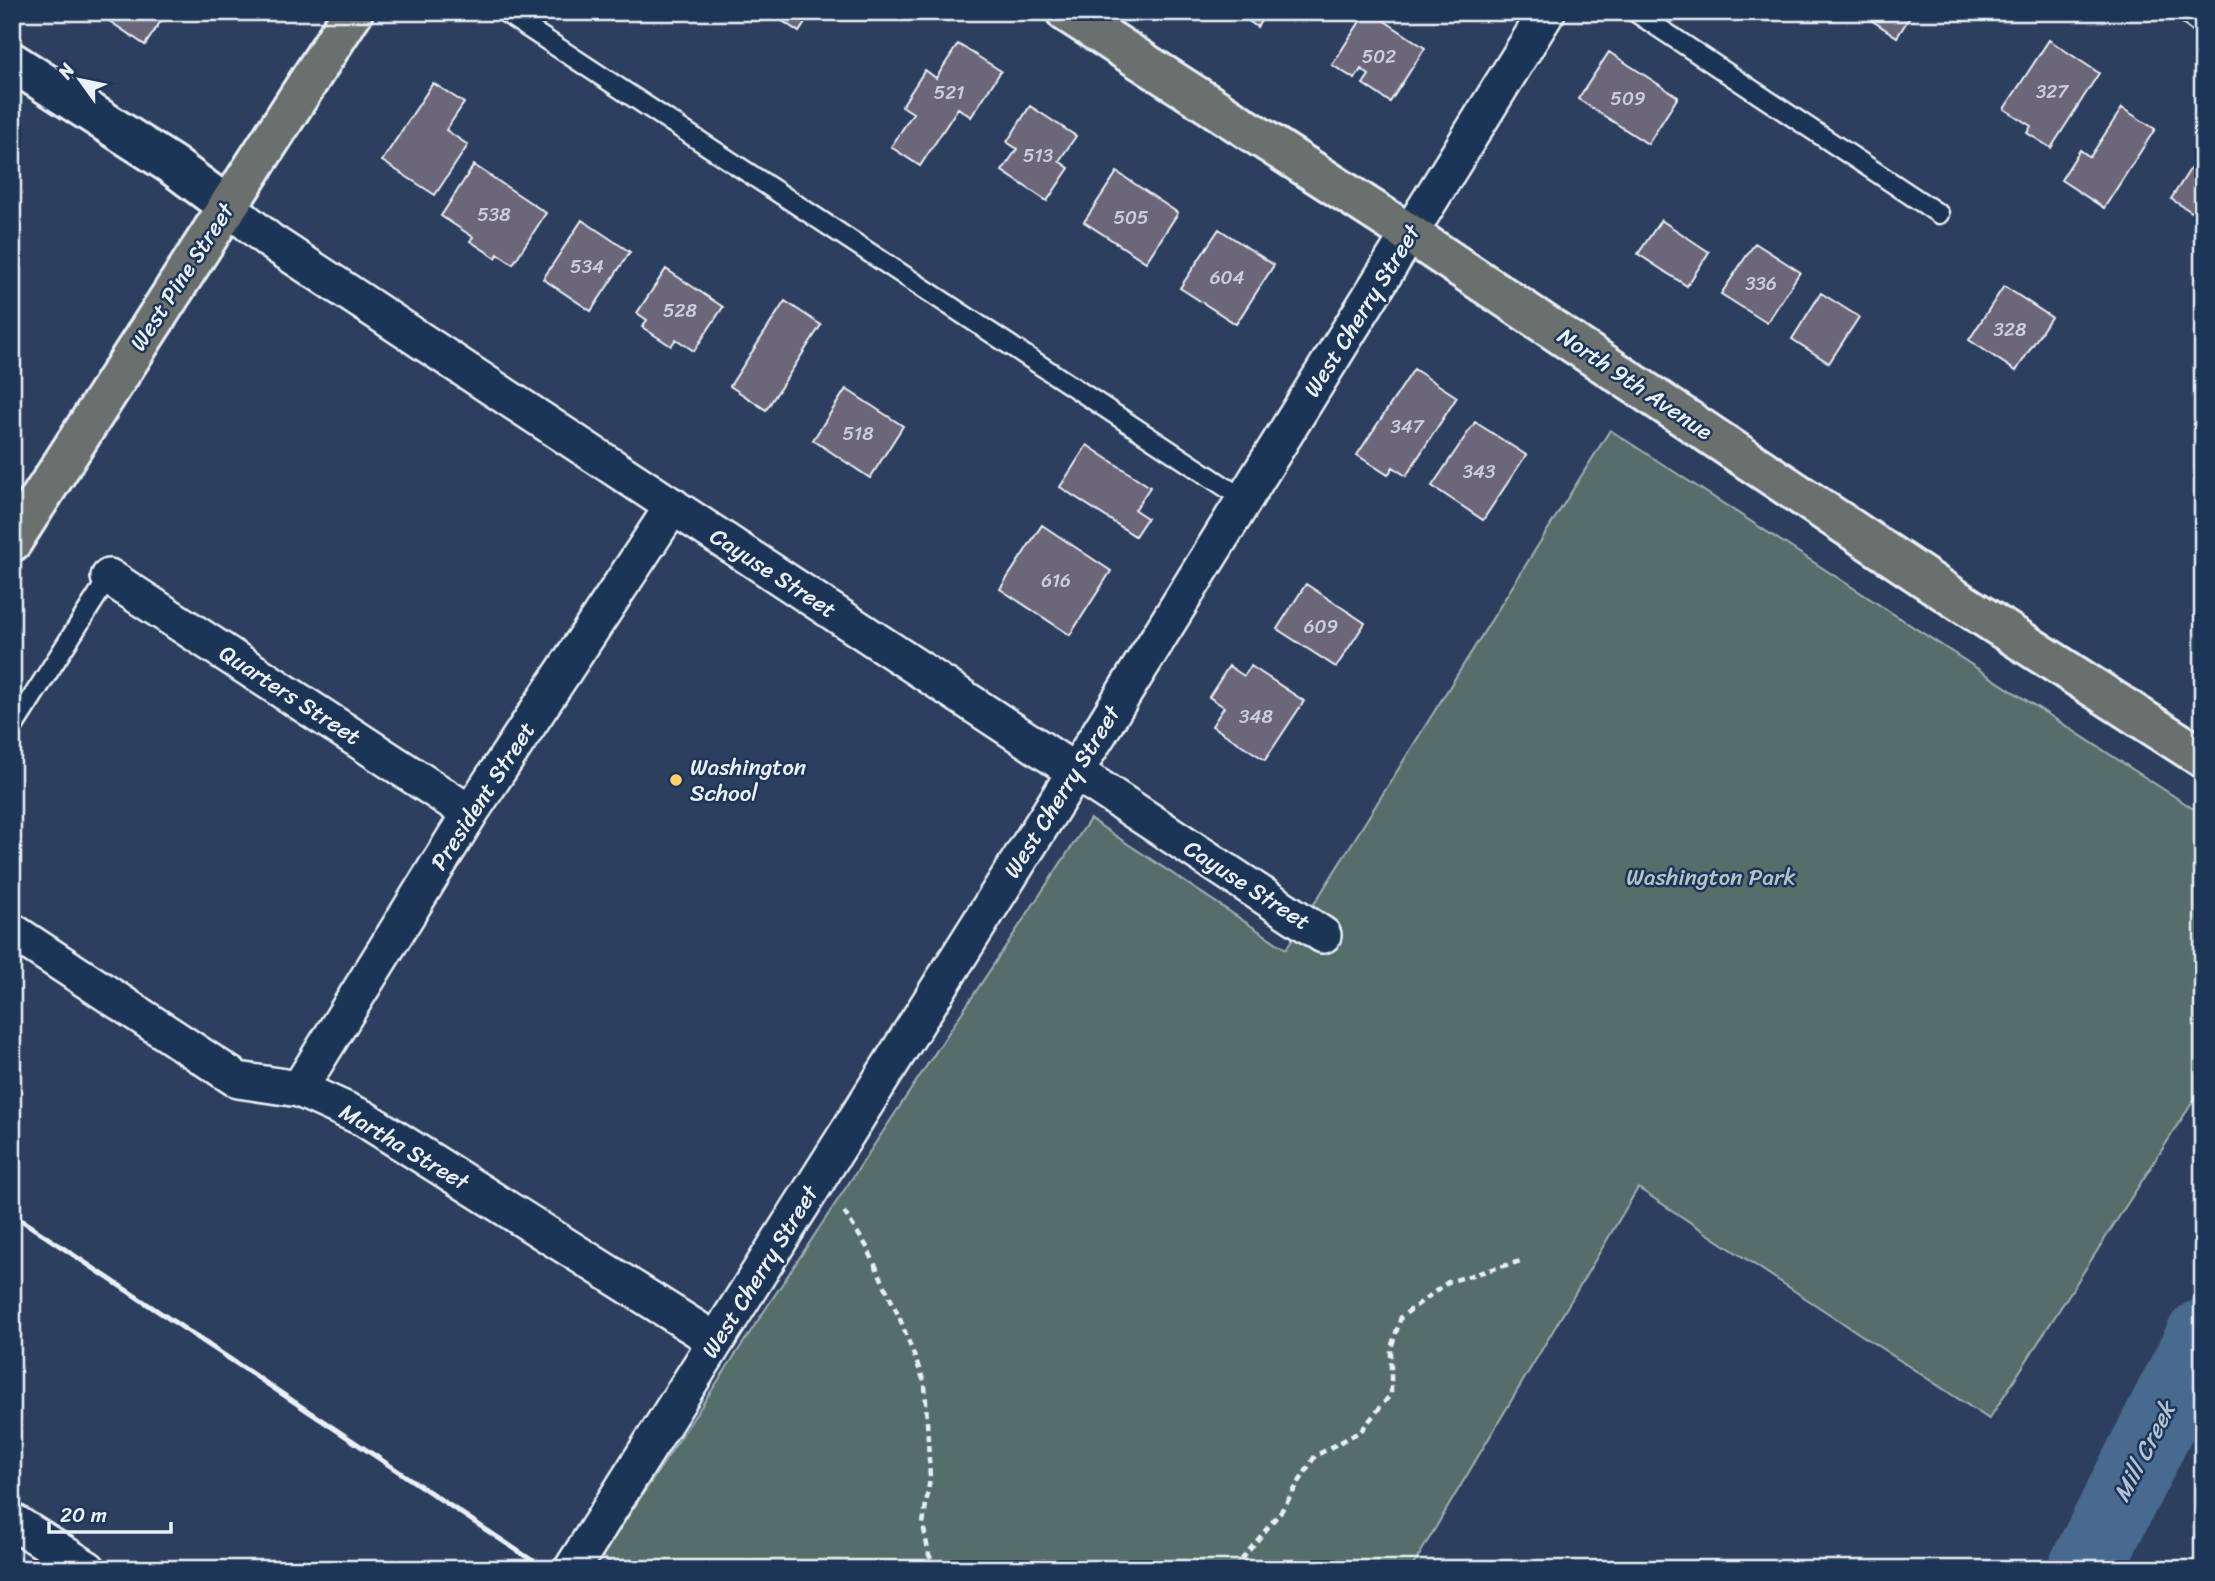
<svg xmlns="http://www.w3.org/2000/svg" width="2215" height="1581" font-family="Sriracha,sans-serif">
<style>
.green{fill:#556e6b;stroke:#9eb0b2;stroke-width:2}
.lines{fill:none;stroke-linecap:round;stroke-linejoin:round}
.river{stroke:#486a8f;stroke-width:74}
.building{fill:#6c6679;stroke:#e8f1f8;stroke-width:2}
.lane-casing{stroke:#e8f1f8;stroke-width:23}
.street-casing{stroke:#e8f1f8;stroke-width:40}
.secondary-casing{stroke:#e8f1f8;stroke-width:44}
.primary-casing{stroke:#e8f1f8;stroke-width:44}
.path{stroke:#e8f1f8;stroke-width:4.5;stroke-dasharray:7 5;stroke-linecap:butt}
.lane{stroke:#1d3557;stroke-width:18}
.street{stroke:#1d3557;stroke-width:35}
.secondary{stroke:#1d3557;stroke-width:38}
.primary{stroke:#6b706d;stroke-width:38}
.rail{stroke:#e8f1f8;stroke-width:5}
.poi-dot{fill:#ffd166;stroke:#1d3557;stroke-width:2.5}
.labels{text-anchor:middle;dominant-baseline:central;stroke-width:5;stroke-linejoin:round;paint-order:stroke}
.number-label{font-size:19px;fill:#c9ced8}
.street-label{font-size:23px;fill:#e8f1f8;stroke:#1d3557}
.poi-label{font-size:23px;fill:#e8f1f8;stroke:#1d3557;text-anchor:start}
.park-label{font-size:23px;fill:#b5c3c7;stroke:#1d3557}
.water-label{font-size:24px;font-style:italic;fill:#b0c2d3;stroke:#1d3557}
</style>
<rect width="100%" height="100%" fill="#2d3f5e"/>
<filter id="ink" filterUnits="userSpaceOnUse"><feTurbulence type="fractalNoise" baseFrequency=".0143" numOctaves="2"/><feDisplacementMap in="SourceGraphic" scale="14" xChannelSelector="R" yChannelSelector="G"/><feConvolveMatrix kernelMatrix="1 2 1 2 8 2 1 2 1" color-interpolation-filters="sRGB"/></filter>
<g filter="url(#ink)">
<path class="green" d="M1610,430L2203,815V1086L1989,1419L1638,1188L1411,1569H618L602,1556L1090,819L1286,949Z"/>
<g class="lines">
<path class="river" d="M2085,1569L2203,1336"/>
</g>
<path class="building" d="M96,12H167L145,45Z
M769,12H812L799,32Z
M1236,12H1267L1257,27Z
M1366,12H1371L1425,48L1390,102L1363,84L1369,75L1361,69L1355,79L1332,65Z
M1859,12H1913L1897,37Z
M2049,40L2099,73L2051,148L2027,133L2031,126L2004,109Z
M958,44L1001,71L971,117L958,108L920,166L891,147L913,113L902,106L925,70L936,78Z
M1609,52L1678,97L1648,144L1578,99Z
M433,83L464,103L446,130L468,145L435,195L382,161Z
M1030,106L1076,136L1059,161L1069,168L1047,201L1002,171L1017,149L1007,142Z
M2122,108L2155,129L2104,208L2061,180L2080,150L2090,157Z
M2196,160L2203,164V219L2171,199Z
M474,165L546,213L513,264L498,254L496,258L470,241L473,237L441,216Z
M1117,172L1178,213L1146,262L1084,222Z
M582,220L630,252L591,311L543,279Z
M1661,220L1709,252L1687,286L1638,254Z
M1219,229L1274,265L1236,324L1180,288Z
M1755,243L1800,272L1767,323L1721,294Z
M666,269L723,307L694,351L676,339L671,346L642,327L647,320L637,313Z
M2004,286L2051,317L2016,371L1969,340Z
M1821,293L1859,317L1829,363L1792,339Z
M785,301L821,325L766,410L730,386Z
M1414,369L1457,397L1406,476L1393,467L1388,475L1357,455Z
M846,389L903,426L870,478L813,440Z
M1475,422L1526,455L1483,520L1432,486Z
M1087,445L1150,487L1135,510L1147,518L1135,536L1060,487Z
M1042,525L1111,571L1070,635L1000,589Z
M1306,584L1365,623L1336,667L1277,629Z
M1229,666L1244,676L1251,666L1304,701L1265,760L1212,726L1224,707L1209,697Z"/>
<g class="lines">
<g class="lane-casing">
<path id="lane" d="M504,12L1245,500
M1635,12L1939,214
M12,729L109,577"/>
</g>
<g class="street-casing">
<path id="street" d="M2198,12L2203,16
M227,206L270,241L1323,935
M109,577L470,813
M12,931L238,1080L299,1089L363,1118L716,1341
M299,1089L470,813L673,506
M12,1521L88,1569
M572,1569L1075,772L1547,12"/>
</g>
<g class="secondary-casing">
<path id="secondary" d="M12,62L172,165L227,206"/>
</g>
<g class="primary-casing">
<path id="primary" d="M1066,12L1410,234L1953,597L2203,758
M12,542L353,12"/>
</g>
<path class="path" d="M844,1212L867,1247L900,1319L925,1384L930,1478L923,1524L929,1555L938,1569
M1234,1569L1282,1510L1315,1456L1361,1431L1391,1394V1348L1401,1317L1448,1282L1524,1260"/>
<use href="#lane" class="lane"/>
<use href="#street" class="street"/>
<use href="#secondary" class="secondary"/>
<use href="#primary" class="primary"/>
<path class="rail" d="M12,1214L545,1569"/>
</g>
</g>
<circle class="poi-dot" cx="676" cy="780" r="7"/>
<g class="labels">
<g class="number-label">
<text x="1379" y="56">502</text>
<text x="2052" y="91">327</text>
<text x="949" y="92">521</text>
<text x="1628" y="98">509</text>
<text x="1038" y="155">513</text>
<text x="494" y="214">538</text>
<text x="1131" y="217">505</text>
<text x="587" y="266">534</text>
<text x="1227" y="277">604</text>
<text x="1761" y="283">336</text>
<text x="680" y="310">528</text>
<text x="2010" y="329">328</text>
<text x="1407" y="426">347</text>
<text x="858" y="433">518</text>
<text x="1479" y="471">343</text>
<text x="1056" y="580">616</text>
<text x="1321" y="626">609</text>
<text x="1256" y="716">348</text>
</g>
<g class="street-label">
<text transform="translate(182 277) rotate(-57)">West Pine Street</text>
<text transform="translate(1362 311) rotate(-58)">West Cherry Street</text>
<text transform="translate(1635 384) rotate(34)">North 9th Avenue</text>
<text transform="translate(773 573) rotate(33)">Cayuse Street</text>
<text transform="translate(290 695) rotate(33)">Quarters Street</text>
<text transform="translate(1062 792) rotate(-58)">West Cherry Street</text>
<text transform="translate(483 796) rotate(-57)">President Street</text>
<text transform="translate(1247 885) rotate(33)">Cayuse Street</text>
<text transform="translate(404 1147) rotate(31)">Martha Street</text>
<text transform="translate(760 1272) rotate(-58)">West Cherry Street</text>
</g>
<g class="poi-label">
<text x="690" y="767">Washington<tspan x="690" dy="26">School</tspan></text>
</g>
<g class="park-label">
<text x="1711" y="877">Washington Park</text>
</g>
<g class="water-label">
<text transform="translate(2144 1452) rotate(-63)">Mill Creek</text>
</g>
</g>
<rect width="2215" height="1581" fill="none" stroke="#1d3557" stroke-width="42"/>
<rect x="21" y="21" width="2173" height="1539" fill="none" stroke="#e8f1f8" stroke-width="2.5" filter="url(#ink)"/>
<g transform="translate(80 80) rotate(303)" stroke="#1d3557" stroke-width="5" paint-order="stroke">
<path d="M0-5L12 26L0 18L-12 26Z" fill="#e8f1f8"/>
<text y="-10" font-size="19" font-weight="bold" text-anchor="middle" fill="#e8f1f8">N</text>
</g>
<path d="M49 1522v10h122v-10" fill="none" stroke="#e8f1f8" stroke-width="3.5"/>
<text x="60" y="1522" font-size="21" fill="#e8f1f8" stroke="#1d3557" stroke-width="5" paint-order="stroke">20 m</text>
</svg>
